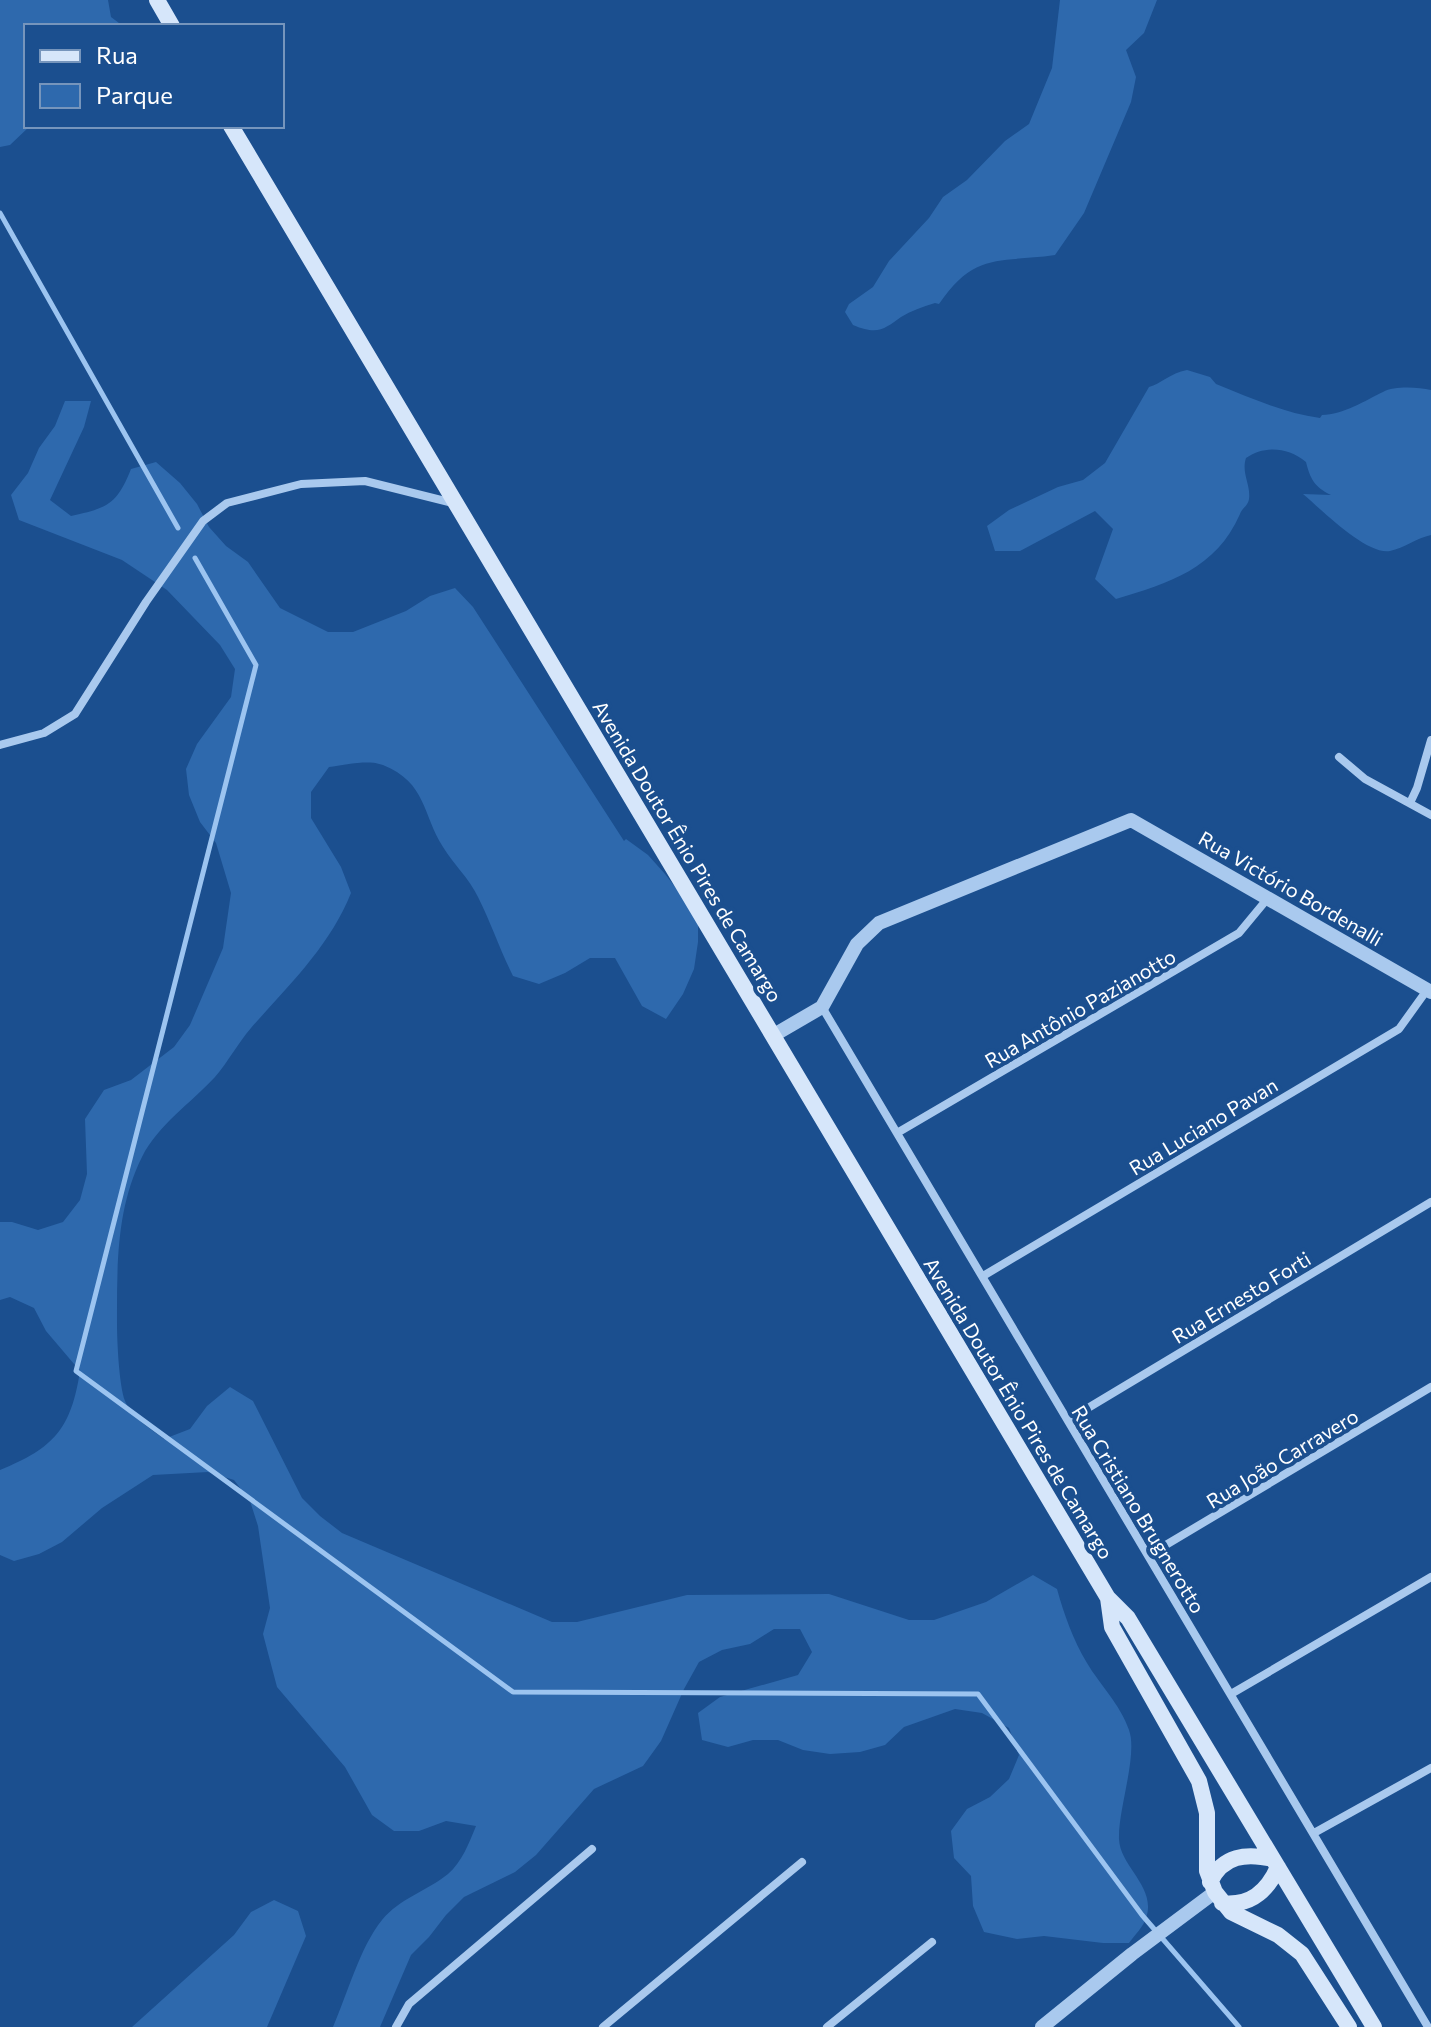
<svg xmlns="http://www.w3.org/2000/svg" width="1431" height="2027" font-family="Commissioner,sans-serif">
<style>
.green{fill:#2e69ad}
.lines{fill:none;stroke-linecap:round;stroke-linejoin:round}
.stream{stroke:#9cc4f0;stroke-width:5}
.minor{stroke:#a9c9ee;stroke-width:8}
.tertiary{stroke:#a9c9ee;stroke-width:14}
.secondary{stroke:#d6e6fa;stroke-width:16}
.labels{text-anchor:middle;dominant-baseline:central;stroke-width:8;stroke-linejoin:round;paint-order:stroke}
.street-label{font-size:20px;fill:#fff;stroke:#1b4f8f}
</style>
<rect width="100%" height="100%" fill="#1b4f8f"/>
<path class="green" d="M0,0H108L111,17L123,26H26V126H30L10,145L0,147Z
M1060,0H1157L1144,33L1126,50L1136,77L1131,102L1084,213L1055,255C1000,263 975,251 939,304L935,303C922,307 911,311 901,317C885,328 879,336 853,325L845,312L849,304L873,287L889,261L929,218L943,197L967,180L1005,141L1029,124L1052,68Z
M1187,370L1210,377L1216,384C1251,398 1284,413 1320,418L1322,415C1343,415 1366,400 1383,392C1394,386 1417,387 1431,390V535C1417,538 1404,548 1390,551C1366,555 1322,510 1303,494L1331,495C1314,487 1310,478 1306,462C1287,446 1263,446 1246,458C1241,473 1251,485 1249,499C1248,506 1242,508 1240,514C1216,569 1169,583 1116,599L1095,579L1113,529L1095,511L1020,551H995L987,526L1009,510L1058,487L1083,480L1105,463L1149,387C1161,384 1170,373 1187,370Z
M65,401H91L84,427L50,500L71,516C108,508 117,504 131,469L156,462L180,483L197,504L209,527L226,546L248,562L280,608L328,632H353L406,611L430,596L455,588L473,607L624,841L626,839L648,855L665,874L698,916V942L694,969L683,994L666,1019L642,1006L615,958H590L565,973L539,984L513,976C500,950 491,923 478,897C469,878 454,865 443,847C422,814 427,783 383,765C368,759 345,765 329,767L311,792V818L341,867L351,893C330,946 288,986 251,1028C238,1043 228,1062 215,1077C191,1103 158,1125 142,1157C116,1209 117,1267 117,1323C117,1341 119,1385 125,1401C132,1418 151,1429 164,1439L190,1429L207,1406L230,1387L253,1401L302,1498L320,1516L342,1533L552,1622H577L687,1595L829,1594L909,1620H934L986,1602L1033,1575L1057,1589C1064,1614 1073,1640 1087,1663C1100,1685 1120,1704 1129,1730C1138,1755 1118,1809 1119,1839C1120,1867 1157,1887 1146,1918C1144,1926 1134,1936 1129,1943H1103L1044,1936L1017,1939L984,1932L973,1906L971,1876L954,1858L951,1831L967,1809L990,1797L1009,1779L1019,1755L1009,1728L982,1713L955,1709L904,1727L885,1745L860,1752L830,1754L803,1750L778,1740H753L728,1747L702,1740L698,1713L720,1697L798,1675L812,1652L800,1629H774L750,1644L722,1650L699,1662L684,1689L661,1741L643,1766L594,1789L536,1855L515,1872L464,1897L446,1915L429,1937L411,1955L380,2027H333C347,1995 360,1947 382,1920C400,1898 427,1891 448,1874C462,1862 469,1843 476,1826L446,1821L419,1831H394L372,1815L345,1767L277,1687L263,1634L270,1608L258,1526L250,1501L234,1480L208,1472L153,1475L102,1508L62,1542L39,1554L14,1561L0,1555V1470C54,1448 71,1429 80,1371L46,1331L34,1308L10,1297L0,1300V1222H12L38,1230L63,1222L80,1200L87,1174L85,1119L104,1090L131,1080L174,1047L190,1025L223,948L231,893L216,843L200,822L189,795L186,769L197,744L231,697L235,669L220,645L167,590L122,560L19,520L11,495L28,473L39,448L55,426Z
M274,1900L298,1911L306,1936L267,2027H132L234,1935L251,1912Z"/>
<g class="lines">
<path class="stream" d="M0,213L178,528
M195,558L256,665L76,1371L513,1692L978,1694L1142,1915L1239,2027"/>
<path class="minor" d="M0,745L44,733L75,714L146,602L203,521L227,503L301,484L365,481L453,503
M1339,757L1365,779L1431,815
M1410,803L1417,788L1431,740
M822,1007L1428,2027
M897,1133L1239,933L1268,898
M983,1276L1399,1029L1427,990
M1068,1420L1431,1202
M1149,1555L1431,1387
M1231,1694L1431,1577
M1314,1833L1431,1768
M396,2027L409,2004L592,1849
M603,2027L802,1862
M827,2027L932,1942"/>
<path class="tertiary" d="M774,1035L822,1007L857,944L879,923L1131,820L1431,992
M1042,2027L1132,1954L1215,1892"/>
<path class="secondary" d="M157,0L172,26
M231,126L1108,1598L1128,1618L1374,2027
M1108,1598L1112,1627L1199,1781L1207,1813V1871L1215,1892L1231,1912L1278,1935L1302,1954L1349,2027
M1210,1882C1223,1855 1246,1853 1273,1859
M1222,1903C1250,1906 1267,1892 1278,1867"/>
</g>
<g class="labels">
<g class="street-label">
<text transform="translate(688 851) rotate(59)">Avenida Doutor Ênio Pires de Camargo</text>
<text transform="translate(1291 888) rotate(30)">Rua Victório Bordenalli</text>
<text transform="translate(1080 1008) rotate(-30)">Rua Antônio Pazianotto</text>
<text transform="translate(1203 1126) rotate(-31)">Rua Luciano Pavan</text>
<text transform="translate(1241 1297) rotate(-31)">Rua Ernesto Forti</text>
<text transform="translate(1019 1408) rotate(59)">Avenida Doutor Ênio Pires de Camargo</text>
<text transform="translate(1282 1458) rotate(-31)">Rua João Carravero</text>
<text transform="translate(1139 1509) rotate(59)">Rua Cristiano Brugnerotto</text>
</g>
</g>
<rect x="24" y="24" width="260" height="104" fill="#1b4f8f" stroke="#7695bc" stroke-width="2"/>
<rect x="40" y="50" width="40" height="12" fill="#d6e6fa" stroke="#7695bc" stroke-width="2"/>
<text x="96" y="64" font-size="24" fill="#ffffff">Rua</text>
<rect x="40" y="84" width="40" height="24" fill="#2e69ad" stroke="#7695bc" stroke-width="2"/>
<text x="96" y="104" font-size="24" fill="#ffffff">Parque</text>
</svg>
